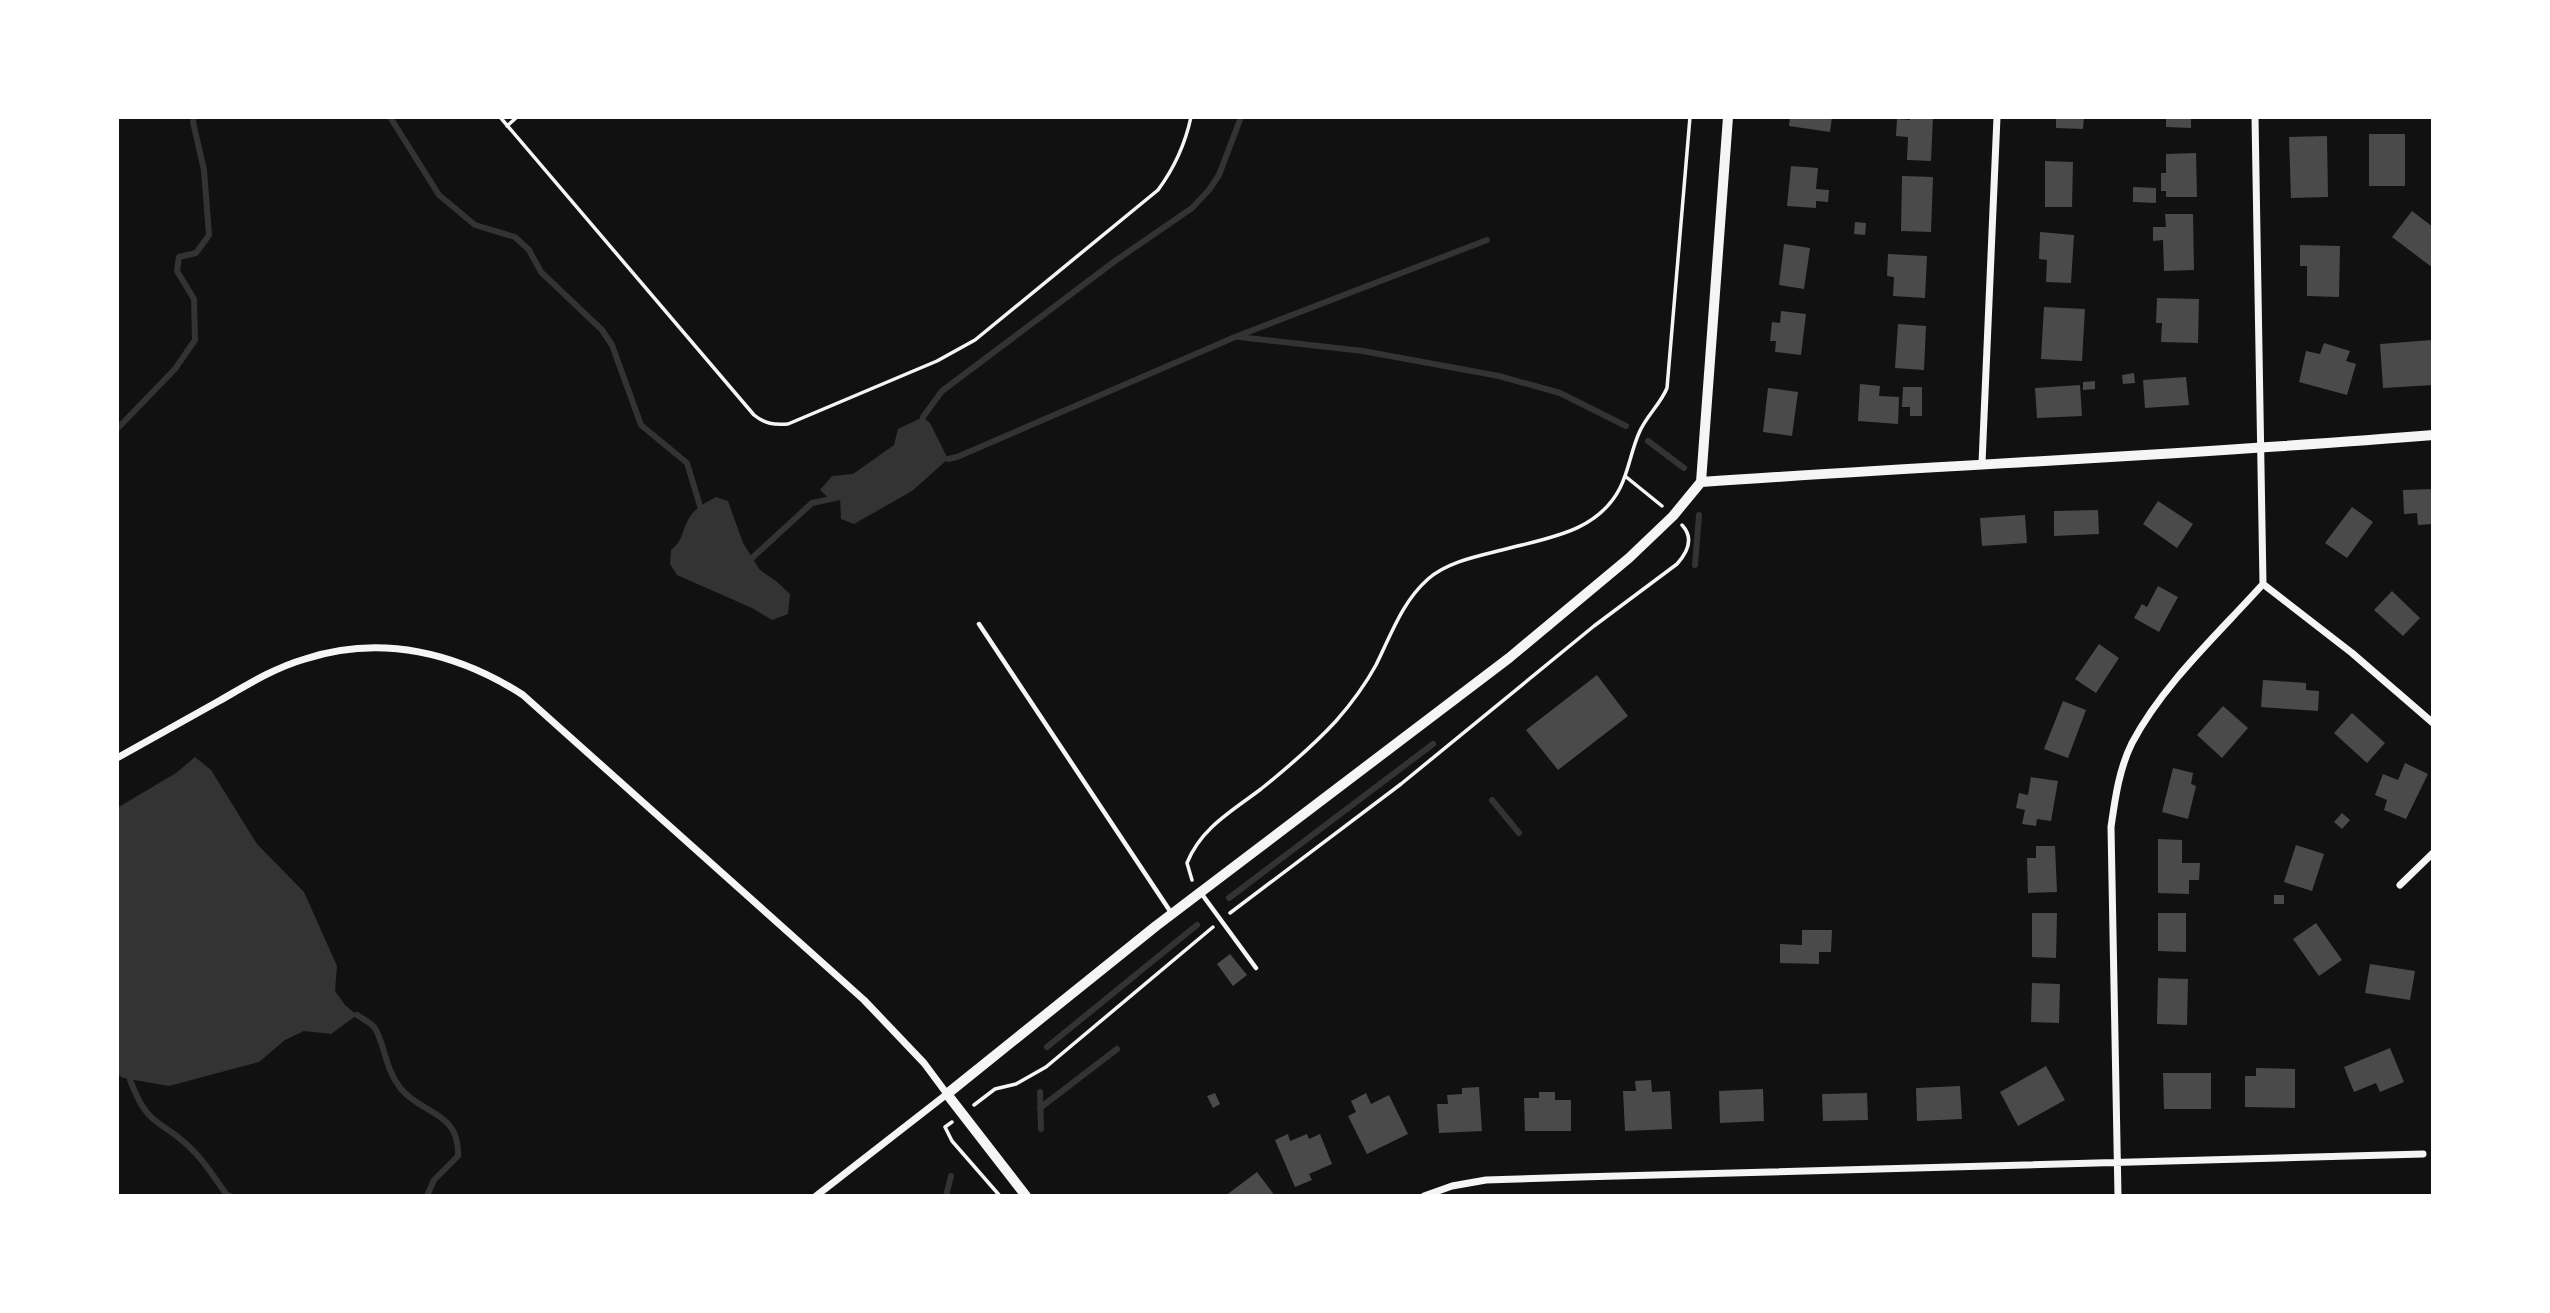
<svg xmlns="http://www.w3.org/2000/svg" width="2550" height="1313" font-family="Spectral,serif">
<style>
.water{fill:#333}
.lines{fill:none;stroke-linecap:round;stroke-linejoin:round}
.stream{stroke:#333;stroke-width:6}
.building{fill:#4a4a4a}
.path{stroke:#f5f5f5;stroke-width:3.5}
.service{stroke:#f5f5f5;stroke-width:4.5}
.minor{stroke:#f5f5f5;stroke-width:7}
.tertiary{stroke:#f5f5f5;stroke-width:10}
</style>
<rect width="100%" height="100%" fill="#111"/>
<path class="water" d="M923,417L930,423L948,459L912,491L854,524L841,519L840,497L831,500L820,490L832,476L853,474L894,445L898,429Z
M716,497L728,501L743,543L760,570L776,581L790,594L788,614L772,620L752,608L677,575L670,564L671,550C684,539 681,533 688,520C694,508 705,503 716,497Z
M195,757L211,770L257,844L304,892L337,966L335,991L345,1005L357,1015L331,1034L304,1031L285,1040L259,1062L169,1086L123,1078L117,1074V808L176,773Z"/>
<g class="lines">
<path class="stream" d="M390,117L439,195L475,225L515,237L529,250L541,272L602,330L612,345L641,425L687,463L700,506
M1239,337L1363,351L1499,376L1560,393L1626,426
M923,417L942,391L1115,261L1192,208L1209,190L1219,175L1241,117
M117,429L175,369L195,340L194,299L177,271L179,257L196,253L209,235L204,170L193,122L194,117
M1648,441L1684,468
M948,459L957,457L1235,337L1487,240
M752,558L812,503L840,497
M1695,565L1699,515
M1492,800L1519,833
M1229,898L1433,744
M357,1015C363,1019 371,1023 375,1028C386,1048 385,1069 401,1089C423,1115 460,1112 458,1156L434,1180L427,1196
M1047,1047L1197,925
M130,1080C134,1089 138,1101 145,1110C154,1123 167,1128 179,1138C199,1153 212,1174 226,1194L230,1196
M1040,1092L1041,1129
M1040,1108L1117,1049
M946,1196L951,1176"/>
</g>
<path class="building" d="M1790,117H1832L1830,132L1789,126Z
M1910,117H1933L1931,161L1907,160L1908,137L1896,136L1897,119L1910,120Z
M2056,117H2084L2083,129L2056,128Z
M2166,117H2191V128L2166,127Z
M2369,134H2405V186H2369Z
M2327,136L2328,197L2291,198L2289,137Z
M2196,153L2197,197H2166V191H2161V173H2166V154Z
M2045,161L2073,162L2072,207H2045Z
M1791,166L1818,168L1816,189L1829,190L1828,202L1816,201V208L1787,206Z
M1902,176L1933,177L1931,232L1901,231Z
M2133,187L2156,188V203L2133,202Z
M2412,211L2433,227V268L2392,237Z
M2165,214H2193L2194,270L2164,271L2163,240L2153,241V227H2166Z
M1855,222L1866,223L1865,235L1854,234Z
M2040,232L2074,235L2071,283L2046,282L2047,260L2039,259Z
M1784,244L1810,248L1804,289L1779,285Z
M2300,245L2340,246L2339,297L2307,296V266H2300Z
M1888,254L1927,256L1925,298L1893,296L1894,277L1887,276Z
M2157,298L2199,299L2198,343L2161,342L2162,323H2156Z
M2044,307L2085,309L2082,361L2041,359Z
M1781,311L1806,314L1801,355L1775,352L1776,341H1770L1772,322L1780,323Z
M1898,324L1926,326L1924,370L1895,368Z
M2432,340L2433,385L2383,388L2380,344Z
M2324,343L2350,351L2346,361L2356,364L2347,395L2299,382L2306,351L2320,354Z
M2134,373L2135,383L2123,384L2122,375Z
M2186,377L2189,405L2145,408L2143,380Z
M2095,381V389L2083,390V382Z
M1860,384L1880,386L1879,396L1899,397L1898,424L1858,421Z
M2080,385L2082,416L2037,418L2035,388Z
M1903,387H1922V416H1910V407H1902Z
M1768,388L1798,392L1792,436L1763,432Z
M2433,489V524L2418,525L2417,513L2404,514L2403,490Z
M2158,501L2193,524L2177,548L2143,524Z
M2352,507L2373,522L2347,558L2325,543Z
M2098,510L2099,534L2054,536V511Z
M2025,515L2027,543L1982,546L1980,518Z
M2158,586L2178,597L2159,632L2134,618L2142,604L2147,607Z
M2392,591L2420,618L2403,636L2374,610Z
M2099,644L2119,658L2096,693L2075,679Z
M1597,675L1628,716L1558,770L1526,730Z
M2263,680L2306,683V690L2319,691L2318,711L2261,707Z
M2063,701L2086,710L2068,758L2044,749Z
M2223,706L2248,728L2222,758L2197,735Z
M2352,713L2385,743L2367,763L2334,733Z
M2405,763L2428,774L2406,819L2384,810L2387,800L2375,795L2383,774L2398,780Z
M2173,768L2193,773L2191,784L2196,786L2188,819L2162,812Z
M2031,777L2058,781L2051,821L2037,819L2036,826L2022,824L2025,810L2016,808L2019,793L2028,795Z
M2342,813L2350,820L2342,829L2334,822Z
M2158,839L2182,840V863H2200L2199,880H2189V894L2158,893Z
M2296,845L2324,854L2312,891L2284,882Z
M2036,846H2055L2057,892L2028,893L2027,858H2036Z
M2274,895H2284V904H2274Z
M2032,913H2057L2056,958L2032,957Z
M2158,913H2186V952L2158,951Z
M2316,923L2342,960L2319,976L2293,939Z
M1802,930H1832L1831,952H1819V964L1780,963V944L1802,945Z
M1230,954L1247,975L1233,986L1217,964Z
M2370,964L2415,971L2410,1000L2365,993Z
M2158,978L2188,979L2187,1025L2157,1024Z
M2032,983L2060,984L2059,1023L2031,1022Z
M2390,1048L2404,1082L2380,1092L2376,1083L2354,1092L2344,1067Z
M2046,1066L2065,1100L2018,1126L2000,1092Z
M2256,1068L2295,1069V1108L2245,1107V1076H2256Z
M2163,1073H2211V1109H2164Z
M1651,1080L1652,1092L1670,1091L1672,1129L1625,1131L1623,1091H1636L1635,1081Z
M1960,1086L1962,1119L1917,1121L1916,1088Z
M1479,1087L1482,1131L1439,1133L1437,1104H1448L1447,1095L1462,1094V1088Z
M1763,1089L1764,1121L1720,1123L1719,1091Z
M1539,1092H1555V1100H1571V1131H1525L1524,1098H1539Z
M1215,1093L1220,1104L1213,1108L1207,1096Z
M1366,1093L1371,1104L1389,1095L1408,1134L1367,1154L1348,1116L1356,1112L1351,1101Z
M1867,1093L1868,1120L1823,1121L1822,1094Z
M1288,1134L1290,1141L1307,1134L1309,1139L1320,1134L1332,1164L1309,1174L1312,1180L1295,1187L1275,1140Z
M1257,1172L1275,1196H1225Z"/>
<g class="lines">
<path class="path" d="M500,117L754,415C765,424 774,425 788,424L937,361L975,340L1158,190C1175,167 1185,145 1191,117
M507,126L517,117
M1625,476L1662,506
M1192,880L1187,863C1201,828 1232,811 1261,789C1287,768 1313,746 1336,721C1351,704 1365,685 1376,665C1391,635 1402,602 1428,579C1447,562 1478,556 1502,550C1546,538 1597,533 1620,488C1629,470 1631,451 1639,433C1646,416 1660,405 1667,388L1690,117
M1230,913L1401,784L1594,626L1677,564C1687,553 1695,539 1682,525
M974,1105L995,1089L1016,1084L1046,1067L1213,927
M952,1122L945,1127L952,1141L1000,1196"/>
<path class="service" d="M979,624L1172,914
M1201,893L1256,968"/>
<path class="minor" d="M1982,463L1997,117
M2263,584L2352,653L2433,723
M117,758C151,739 185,720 219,701C247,685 274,668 305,659C382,634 458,653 523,695L864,1000L924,1063L947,1094L816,1196
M2400,885L2433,853
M1424,1196L1452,1186L1486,1180C1798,1170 2110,1165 2423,1154
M2118,1196L2111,827C2115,799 2119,769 2132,743C2163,684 2219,633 2263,584L2255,117"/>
<path class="tertiary" d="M1701,482C1945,465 2189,455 2433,435
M1026,1196L947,1094L1156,926L1509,658L1629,558L1673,516L1701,482L1728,117"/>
</g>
<rect width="2550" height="1313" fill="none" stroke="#ffffff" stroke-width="238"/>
</svg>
